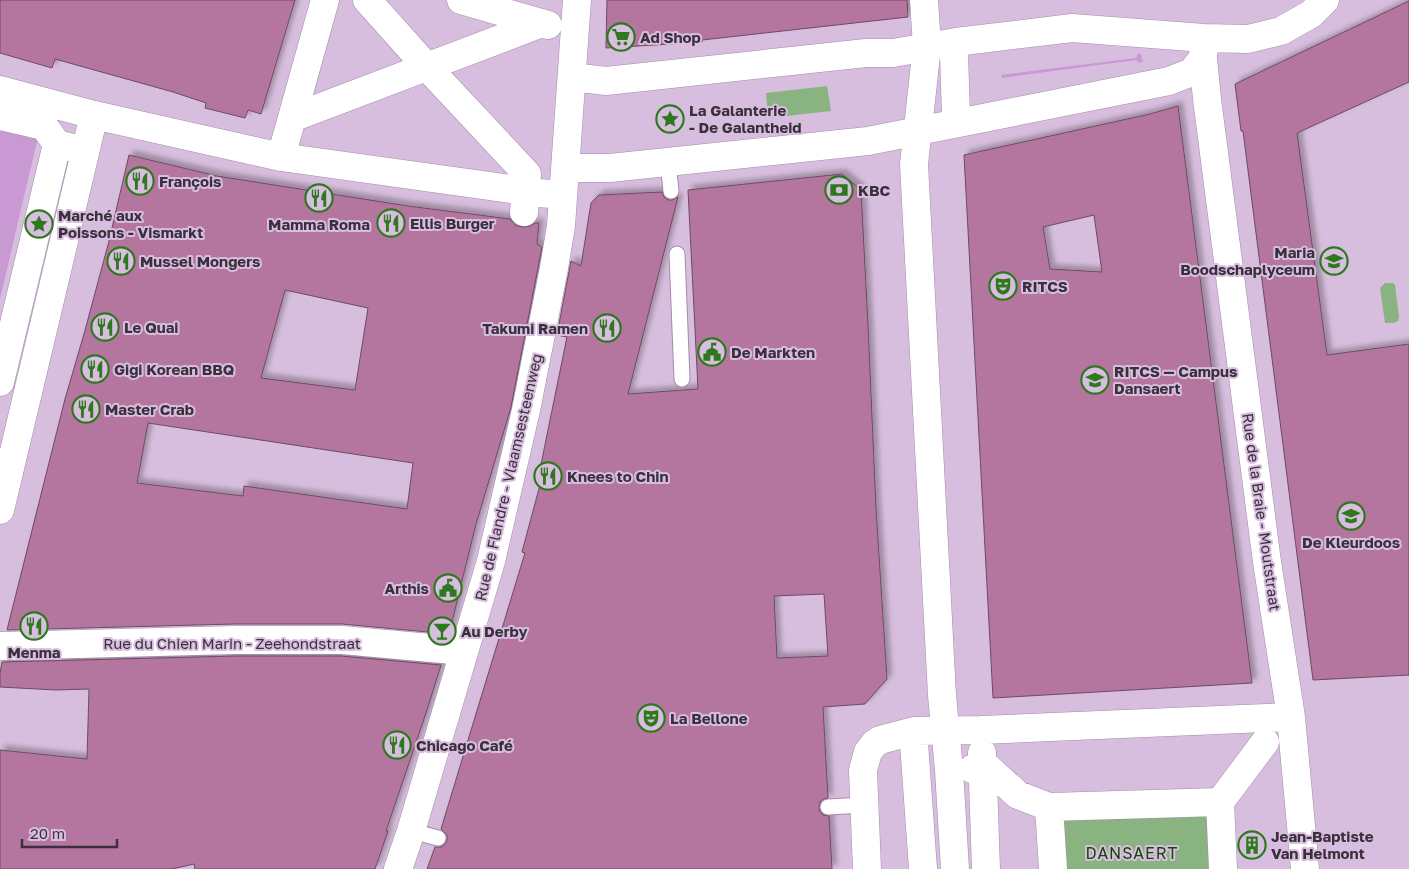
<svg xmlns="http://www.w3.org/2000/svg" width="1409" height="869" font-family="'Golos Text',sans-serif">
<style>
.green{fill:#89b381}
.water{fill:#c999d3}
.building{fill:#b4759f;stroke:#6b4c60;fill-rule:evenodd;filter:url(#shadow)}
.lines{fill:none;stroke-linecap:round;stroke-linejoin:round}
.lane-casing{stroke:#a48ba9;stroke-width:17}
.street-casing{stroke:#a48ba9;stroke-width:29}
.secondary-casing{stroke:#a48ba9;stroke-width:29}
.lane{stroke:#fff;stroke-width:15}
.street{stroke:#fff;stroke-width:28}
.secondary{stroke:#fff;stroke-width:28}
.labels{text-anchor:middle;dominant-baseline:central;stroke-width:4;stroke-linejoin:round;paint-order:stroke}
.poi-label{font-size:15px;font-weight:bold;fill:#3a303c;stroke:#d8bede;text-anchor:start}
.street-label{font-size:15px;fill:#3a303c;stroke:#d8bede}
.neighbourhood-label{font-size:16px;letter-spacing:1px;fill:#15450b;stroke:#d8bede}
</style>
<defs>
<filter id="shadow"><feDropShadow dx="4.5" dy="-4.5" stdDeviation="2.5" flood-color="#0004"/></filter>
</defs>
<rect width="100%" height="100%" fill="#d8bede"/>
<path class="green" d="M827,86L831,111L768,118L766,93Z
M1385,283H1393L1395,285L1399,317L1398,321L1393,323H1385L1380,288Z
M1215,804L1219,869H1065L1062,814Z"/>
<path class="water" d="M1138,54H1141L1143,62L1139,63L1136,60L1002,78L1001,75L1136,58Z
M0,128L38,137L0,299Z"/>
<path class="building" d="M0,0H295L261,114L248,110L245,118L205,108L206,103L173,92L55,59L52,68L0,53Z
M607,0H907L908,17L702,40V42L606,48Z
M1409,1V82L1297,133L1327,355L1409,344V675L1313,680L1243,131H1241L1235,84Z
M1178,106L1252,683L993,698L964,155L1150,114ZM1094,215L1102,272L1050,269L1043,227Z
M129,155L217,176L408,206L510,219L515,225L522,227L530,226L535,223H539L537,244L542,247L511,407L476,524L449,634L342,624H235L7,630L65,399L84,334L108,245ZM285,290L368,308L355,390L261,378ZM148,423L413,463L407,509L244,486L243,496L137,483Z
M842,174L861,190L868,325L876,509L887,679L865,704L823,707L828,798L823,799L820,802L819,808L820,812L823,815L829,816L832,869H427L435,847H441L444,845L447,841V835L441,829L525,553L522,552L540,485L537,484L567,337L557,335L571,261L581,266L591,203L599,195L662,192L664,197L668,200H672L678,197L628,394L698,389L688,190ZM824,594L828,656L777,658L774,596Z
M235,656H341L441,665L427,710L386,831H388L375,869H195L194,864L172,869H0V750L87,759L89,689L56,690L0,687V673L2,662Z"/>
<g class="lines">
<g class="lane-casing">
<path id="lane" d="M668,162L671,191
M677,254L682,379
M828,807L864,805
M411,831L438,838"/>
</g>
<g class="street-casing">
<path id="street" d="M367,0L427,67L527,174L524,212
M461,0L548,25
M1204,38L1203,58L1207,99L1267,562L1291,717L1305,869
M954,54L956,116
M572,77L606,81L866,53H893L956,42L1072,28L1204,38L1248,39L1281,31L1311,14L1325,0
M0,90L94,115L281,157L539,193L563,195
M0,116L44,126L57,144L73,148
M292,118L542,23
M281,157L325,0
M565,168H610L868,141L1169,81L1192,72L1203,58
M0,382L57,144
M0,510L94,115
M0,646L235,640H342L464,651
M914,743L923,869
M982,753L986,869
M972,769L988,768L1018,795L1049,807L1220,802
M1049,807L1053,869
M398,869L411,831L491,561L526,410L554,268L561,226L577,0
M867,869L863,770L868,752L874,744L880,740L914,731L981,730L1291,717
M1223,869L1220,802L1265,742"/>
</g>
<g class="secondary-casing">
<path id="secondary" d="M924,0L927,46L914,164L942,695L949,770L955,869"/>
</g>
<use href="#lane" class="lane"/>
<use href="#street" class="street"/>
<use href="#secondary" class="secondary"/>
</g>
<defs>
<g id="supermarket-ring" transform="scale(1.4375)"><circle r="9.5" fill="#d8bede" stroke="#2e781d" stroke-width="1.5"/><path d="M-6-5.5h2.5l.6 2H6L4.5 2H-2.5L-4.4-4H-6ZM-1.5 3.2a1.3 1.3 0 1 0 .1 0ZM3 3.2a1.3 1.3 0 1 0 .1 0Z" fill="#2e781d"/></g>
<g id="sight-ring" transform="scale(1.4375)"><circle r="9.5" fill="#d8bede" stroke="#2e781d" stroke-width="1.5"/><path d="M0-6L1.8-2.2L6-1.7L2.9 1.2L3.7 5.4L0 3.3L-3.7 5.4L-2.9 1.2L-6-1.7L-1.8-2.2Z" fill="#2e781d"/></g>
<g id="restaurant-ring" transform="scale(1.4375)"><circle r="9.5" fill="#d8bede" stroke="#2e781d" stroke-width="1.5"/><path d="M-5-6h1v4h1v-4h1v4h1v-4h1v5L-1.5 .5V6h-2V.5L-5-1ZM5-6V6H3V1.5H1.5Q1.5-4 5-6Z" fill="#2e781d"/></g>
<g id="bank-ring" transform="scale(1.4375)"><circle r="9.5" fill="#d8bede" stroke="#2e781d" stroke-width="1.5"/><path d="M-6-4H6V4H-6ZM0-2.3a2.3 2.3 0 1 0 0 4.6a2.3 2.3 0 1 0 0-4.6Z" fill="#2e781d"/></g>
<g id="school-ring" transform="scale(1.4375)"><circle r="9.5" fill="#d8bede" stroke="#2e781d" stroke-width="1.5"/><path d="M0-5L7-2L0 1L-7-2ZM-4 1L0 2.5L4 1V4Q0 6-4 4Z" fill="#2e781d"/></g>
<g id="theatre-ring" transform="scale(1.4375)"><circle r="9.5" fill="#d8bede" stroke="#2e781d" stroke-width="1.5"/><path d="M-5-5.5Q0-4 5-5.5V0Q5 5 0 6Q-5 5-5 0ZM-3.3-2.5H-1v1.5H-3.3ZM1-2.5H3.3v1.5H1ZM-2.8 1Q0 5.5 2.8 1Z" fill="#2e781d"/></g>
<g id="civic-ring" transform="scale(1.4375)"><circle r="9.5" fill="#d8bede" stroke="#2e781d" stroke-width="1.5"/><path d="M-.6-6.5H3V-4.5H.6V-3L4-1V1h2V6H-6V1h2V-1L-.6-3ZM-1.2 2.5V6h2.4V2.5Z" fill="#2e781d"/></g>
<g id="university-ring" transform="scale(1.4375)"><circle r="9.5" fill="#d8bede" stroke="#2e781d" stroke-width="1.5"/><path d="M0-5L7-2L0 1L-7-2ZM-4 1L0 2.5L4 1V4Q0 6-4 4Z" fill="#2e781d"/></g>
<g id="bar-ring" transform="scale(1.4375)"><circle r="9.5" fill="#d8bede" stroke="#2e781d" stroke-width="1.5"/><path d="M-6-5H6L.8 .8V4.5H3.5V6h-7V4.5H-.8V.8Z" fill="#2e781d"/></g>
<g id="building-ring" transform="scale(1.4375)"><circle r="9.5" fill="#d8bede" stroke="#2e781d" stroke-width="1.5"/><path d="M-4-6H4V6H1V3H-1V6H-4ZM-2.5-4.3h1.7v1.8h-1.7ZM.8-4.3h1.7v1.8H.8ZM-2.5-1h1.7V.8h-1.7ZM.8-1h1.7V.8H.8Z" fill="#2e781d"/></g>
</defs>
<g fill-rule="evenodd">
<use href="#supermarket-ring" x="621" y="37"/>
<use href="#sight-ring" x="670" y="119"/>
<use href="#restaurant-ring" x="140" y="181"/>
<use href="#bank-ring" x="839" y="190"/>
<use href="#restaurant-ring" x="319" y="198"/>
<use href="#restaurant-ring" x="391" y="223"/>
<use href="#sight-ring" x="39" y="224"/>
<use href="#restaurant-ring" x="121" y="261"/>
<use href="#school-ring" x="1334" y="261"/>
<use href="#theatre-ring" x="1003" y="286"/>
<use href="#restaurant-ring" x="105" y="327"/>
<use href="#restaurant-ring" x="607" y="328"/>
<use href="#civic-ring" x="712" y="352"/>
<use href="#restaurant-ring" x="95" y="369"/>
<use href="#university-ring" x="1095" y="380"/>
<use href="#restaurant-ring" x="86" y="409"/>
<use href="#restaurant-ring" x="548" y="476"/>
<use href="#school-ring" x="1351" y="516"/>
<use href="#civic-ring" x="448" y="588"/>
<use href="#restaurant-ring" x="34" y="626"/>
<use href="#bar-ring" x="442" y="631"/>
<use href="#theatre-ring" x="651" y="718"/>
<use href="#restaurant-ring" x="397" y="745"/>
<use href="#building-ring" x="1252" y="845"/>
</g>
<g class="labels">
<g class="poi-label">
<text x="640" y="37">Ad Shop</text>
<text x="689" y="110">La Galanterie<tspan x="689" dy="17">- De Galantheid</tspan></text>
<text x="159" y="181">François</text>
<text x="858" y="190">KBC</text>
<text x="58" y="215">Marché aux<tspan x="58" dy="17">Poissons - Vismarkt</tspan></text>
<text x="410" y="223">Ellis Burger</text>
<text x="319" y="224" text-anchor="middle">Mamma Roma</text>
<text x="1315" y="252" text-anchor="end">Maria<tspan x="1315" dy="17">Boodschaplyceum</tspan></text>
<text x="140" y="261">Mussel Mongers</text>
<text x="1022" y="286">RITCS</text>
<text x="124" y="327">Le Quai</text>
<text x="588" y="328" text-anchor="end">Takumi Ramen</text>
<text x="731" y="352">De Markten</text>
<text x="114" y="369">Gigi Korean BBQ</text>
<text x="1114" y="371">RITCS — Campus<tspan x="1114" dy="17">Dansaert</tspan></text>
<text x="105" y="409">Master Crab</text>
<text x="567" y="476">Knees to Chin</text>
<text x="1351" y="542" text-anchor="middle">De Kleurdoos</text>
<text x="429" y="588" text-anchor="end">Arthis</text>
<text x="461" y="631">Au Derby</text>
<text x="34" y="652" text-anchor="middle">Menma</text>
<text x="670" y="718">La Bellone</text>
<text x="416" y="745">Chicago Café</text>
<text x="1271" y="836">Jean-Baptiste<tspan x="1271" dy="17">Van Helmont</tspan></text>
</g>
<g class="street-label">
<text transform="translate(508 477) rotate(-77)">Rue de Flandre - Vlaamsesteenweg</text>
<text transform="translate(1262 512) rotate(82)">Rue de la Braie - Moutstraat</text>
<text x="232" y="643">Rue du Chien Marin - Zeehondstraat</text>
</g>
<g class="neighbourhood-label">
<text x="1132" y="853">DANSAERT</text>
</g>
</g>
<path d="M22 839v8h95v-8" fill="none" stroke="#3a303c" stroke-width="2.5"/>
<text x="30" y="839" font-size="15" fill="#3a303c" stroke="#d8bede" stroke-width="4" paint-order="stroke">20 m</text>
</svg>
